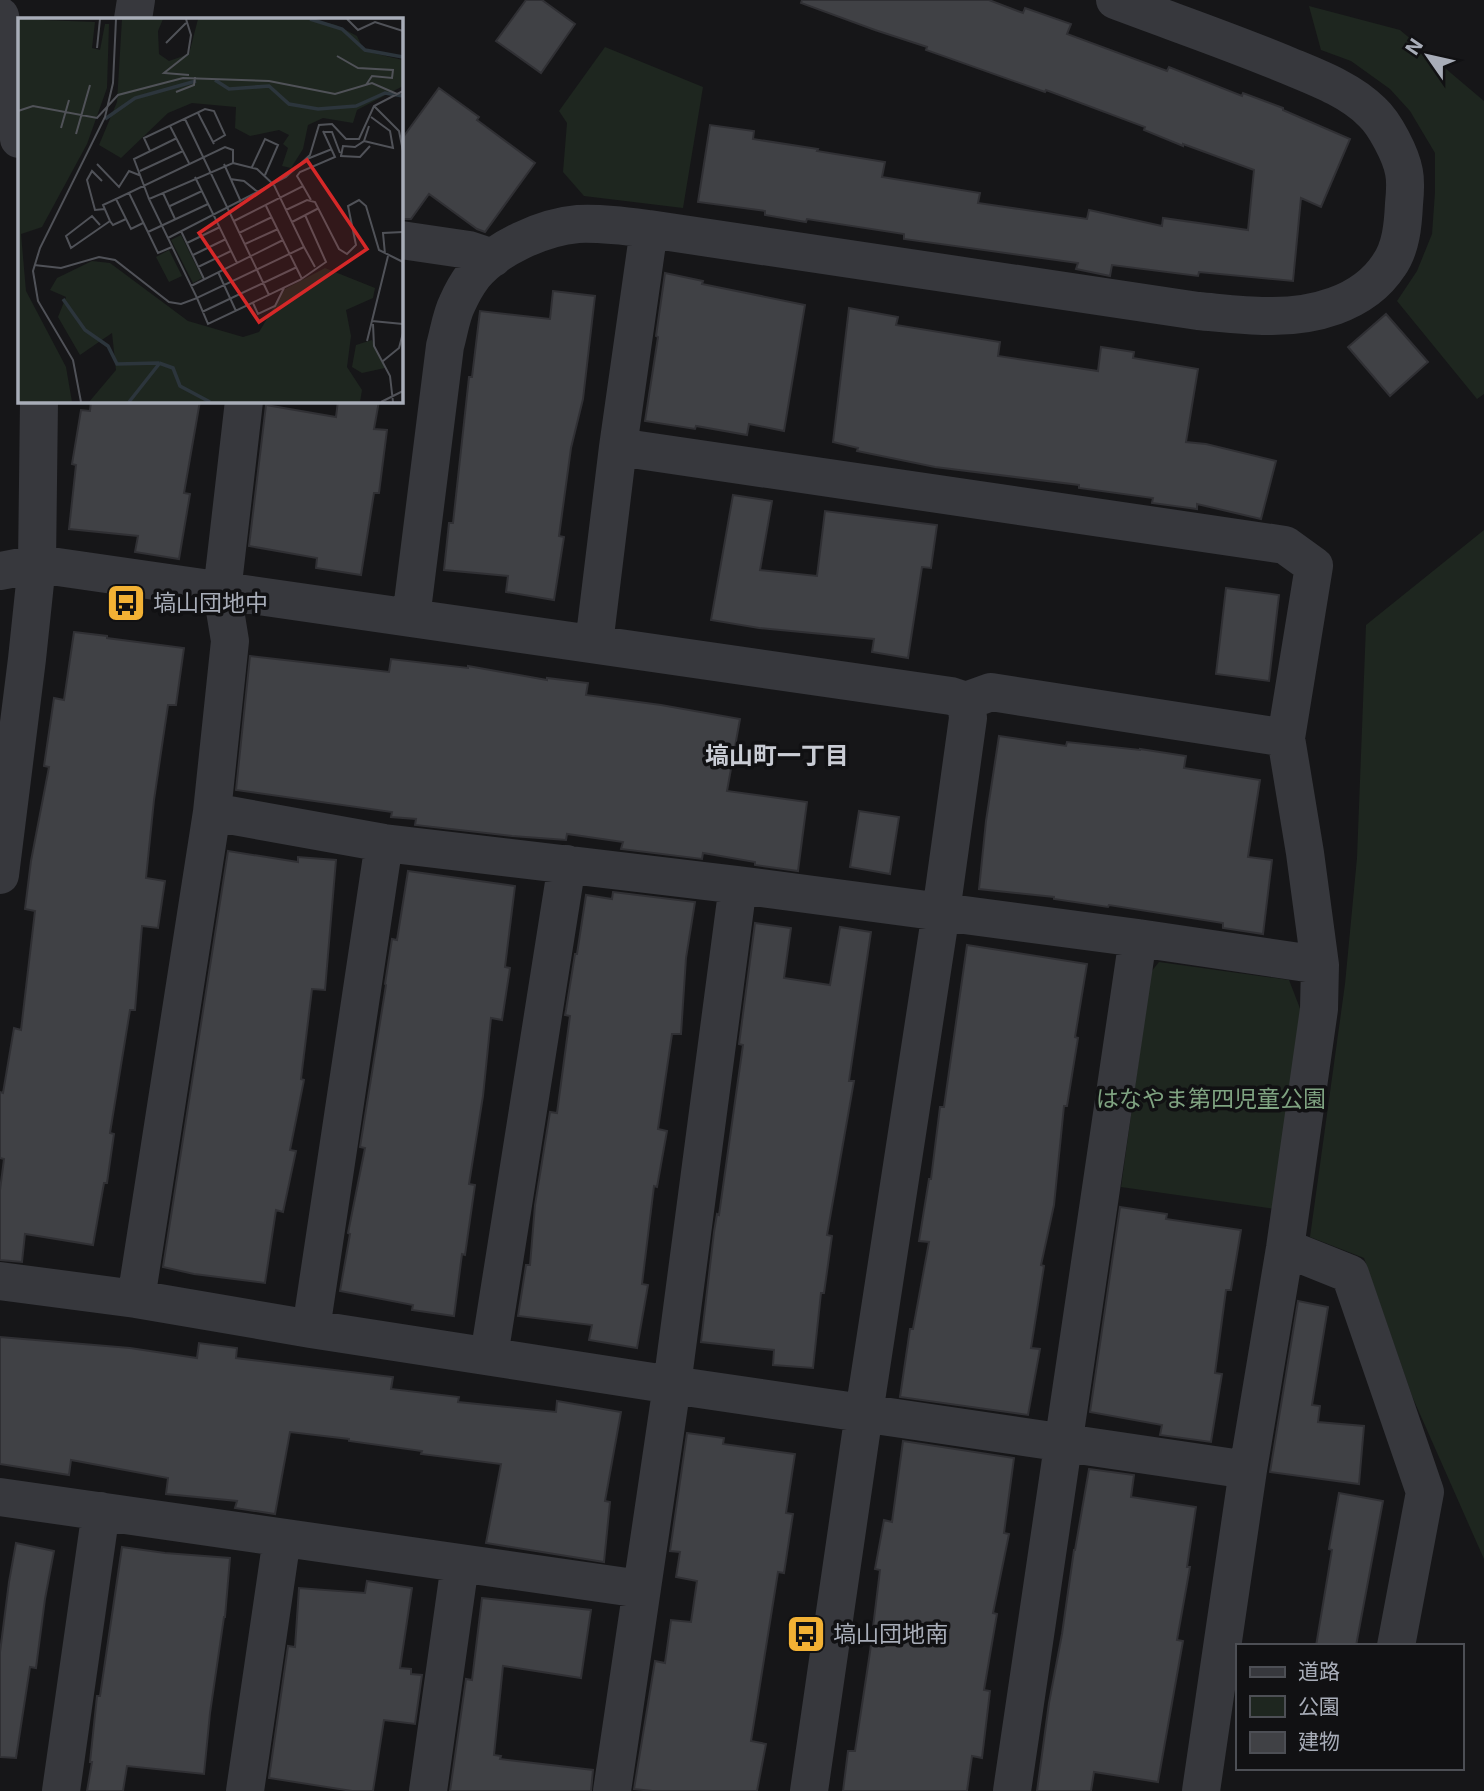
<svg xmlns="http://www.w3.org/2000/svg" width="1484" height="1791" font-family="Inter,'Noto Sans JP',sans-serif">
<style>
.green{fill:#1e261f}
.building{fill:#404145;stroke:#303034;stroke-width:2}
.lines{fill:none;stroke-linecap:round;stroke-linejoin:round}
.minor{stroke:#37383d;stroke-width:38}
.labels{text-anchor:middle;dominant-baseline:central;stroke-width:7;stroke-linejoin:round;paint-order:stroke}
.poi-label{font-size:23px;fill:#a8adb8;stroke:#111113;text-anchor:start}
.park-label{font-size:23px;fill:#7fa381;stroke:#111113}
.neighbourhood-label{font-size:24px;font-weight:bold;fill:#c9ccd4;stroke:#111113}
.inset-river{fill:none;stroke:#2c353c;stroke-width:3.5}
.inset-road{fill:none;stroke:#505258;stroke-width:2}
.view{fill:#d62828;fill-opacity:0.15;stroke:#d62828;stroke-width:3.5}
.inset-edge{fill:none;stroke:#a8adb8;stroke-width:3.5}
</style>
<rect width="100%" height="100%" fill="#161618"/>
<path class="green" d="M1309,6L1400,30L1484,101V394L1477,399L1397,301L1417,271L1432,234L1435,192V153L1410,111L1390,89L1351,61L1321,50Z
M605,47L703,87L683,208L584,196L563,172L567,123L559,111Z
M1484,530V1559L1412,1396L1364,1258L1310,1237L1345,984L1357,858L1366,625Z
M1159,962L1289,980L1301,1011L1275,1209L1121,1187L1151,972Z"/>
<path class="building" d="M526,0H542L575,24L541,73L496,41Z
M802,0H989L1023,13L1025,8L1071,24L1067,34L1167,71L1169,67L1242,96L1243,93L1283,108V110L1350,139L1321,207L1301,198L1293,281L1199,272L1198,276L1112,265L1110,276L1076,269L1078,263L904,239V234L807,219L806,222L765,215V211L698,202L710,125L754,131L753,139L818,149L817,151L885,162L882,177L980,193L978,203L1087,219L1089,210L1162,226L1163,218L1248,230L1254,170L1183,144V146L1144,130L1145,127L1046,90L1045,92L926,50L927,47L875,30L801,3Z
M439,88L479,117L477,120L535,163L485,232L477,229L429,194L411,219H401V140Z
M665,273L703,281L702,284L805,305L784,431L749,424L747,435L696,426L695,429L645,421L658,337L656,336Z
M553,291L595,296L583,399L571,448L559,536L564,537L554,600L506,592L508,576L444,570L449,523H453L469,377H472L480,311L550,319Z
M849,308L898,317L896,325L1000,342L998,356L1098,371L1101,347L1134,352L1133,358L1198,369L1186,442L1206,444L1276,461L1261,519L1197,504V509L1152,503L1153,498L1079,488V485L935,467L857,451L858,448L833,442Z
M1386,314L1428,362L1390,396L1348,347Z
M91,401H200L184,493L190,494L179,559L135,552L138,536L69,529L76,465L72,464L81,410L90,411Z
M338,401H379L374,429L387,430L379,493H374L361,575L316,568L317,558L249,546L266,405L336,417Z
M733,495L772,501L760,570L817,576L825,511L937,525L931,568L922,567L908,658L872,652L874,639L759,628L711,620Z
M1226,588L1279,595L1269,681L1216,674Z
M74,632L107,636V638L184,648L176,705H168L154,800L146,878L165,881L158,928L142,926L135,1010H130L110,1133L114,1134L107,1183H104L93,1245L25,1234L22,1262L0,1260V1190L4,1159L0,1158V1092L3,1093L14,1028L21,1030L35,911L25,909L31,861L49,767L44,766L54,698L64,700Z
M250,656L389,672L391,659L468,668V666L547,680V678L588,683L586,695L661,705L740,719L727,791L807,802L798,871L755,865V862L703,853L702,859L621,849L623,842L567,834L566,840L512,836L415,825L416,819L391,817L392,812L236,790Z
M999,736L1066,746L1067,742L1140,750V749L1186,756L1184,768L1260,780L1248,857L1272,860L1263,934L1223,928V923L1109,905L1108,907L1054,899V897L979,889L986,821Z
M859,811L899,817L890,874L850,867Z
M228,851L298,862V857L336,860L325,990L312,989L301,1079L304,1080L290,1150L296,1151L283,1212L276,1210L265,1283L194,1274L163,1267Z
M408,871L515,886L505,967L510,968L502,1020L491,1018L483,1096L469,1184L475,1185L465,1255L462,1254L454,1316L412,1310L413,1305L340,1291L350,1234L348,1233L365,1148L360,1147L386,985L385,984L392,939L397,940Z
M613,892L695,902L686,958L681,1034H672L658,1129L667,1131L657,1187L654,1186L642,1284L648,1285L637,1348L589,1340L592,1325L518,1316L526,1265H530L535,1205L550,1112L557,1113L570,1016L565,1015L566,1010L575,954H577L586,895L612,899Z
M755,923L791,928L784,978L830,985L840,927L871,932L849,1081H854L827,1235L832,1236L824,1293H821L813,1368L773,1365L774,1350L701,1342L714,1232L717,1214L719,1215L743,1045L739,1044Z
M967,945L1087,964L1075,1037L1078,1038L1067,1106H1064L1054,1205L1041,1265L1044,1266L1031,1348L1040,1349L1028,1415L900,1397L910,1329H913L929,1242L919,1241L929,1179H931L940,1107H944Z
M1120,1207L1167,1214L1166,1219L1241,1230L1231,1290H1226L1215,1373L1222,1374L1211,1442L1160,1435L1162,1425L1090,1412Z
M1298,1301L1328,1307L1312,1405L1320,1406L1318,1422L1364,1426L1359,1484L1270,1472Z
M0,1337L130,1348L197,1358L199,1343L237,1348L236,1358L393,1377L391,1389L459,1397L458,1402L556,1412L557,1401L621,1412L605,1501L610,1502L604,1562L486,1543L501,1464L421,1454L422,1451L349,1441V1439L290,1432L275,1514L235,1508L237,1501L166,1494L168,1478L71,1460L69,1475L0,1464Z
M687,1433L724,1438L723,1444L795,1454L786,1513L793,1514L784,1573L778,1572L751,1741L766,1744L757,1791H652L634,1789L655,1661L665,1663L671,1620L691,1622L697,1581L676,1577L680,1552L670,1551Z
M903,1441L1014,1458L1004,1533L1009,1534L993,1613L997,1614L984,1690L990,1691L982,1758L972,1756L967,1791H843L848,1751H855L870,1652L880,1570L875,1569L884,1520L892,1522Z
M1089,1469L1134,1475L1131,1497L1196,1507L1187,1567H1190L1177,1640L1183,1641L1158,1782L1094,1772L1091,1791H1037L1049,1703L1062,1634L1074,1550H1075Z
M1339,1493L1383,1501L1356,1646H1316L1332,1550L1329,1549Z
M16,1543L54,1551L45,1599L36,1668L30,1667L16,1758L0,1757V1652L9,1582Z
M122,1547L165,1553L230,1558L225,1617H224L210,1713L204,1774L127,1766L123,1791H87L92,1762H90L97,1696H100Z
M367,1581L412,1588L400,1668L411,1669V1674L422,1675L415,1724L384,1720L373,1791H352L269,1778L288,1646L295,1647L299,1588L365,1593Z
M482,1598L591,1610L581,1678L503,1666L494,1755L501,1756L500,1759L593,1770L591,1791H450L466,1679L472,1680Z"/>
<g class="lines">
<path class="minor" d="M0,16L11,71L19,139
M133,19L136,0
M401,240L469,250L493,258
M618,447L1285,545L1314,566L1286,738L1305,853L1320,965L1319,1009L1285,1248L1248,1470L1201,1791
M0,571L37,564L951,696L966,701L968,718L941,912L864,1413L809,1791
M411,618L445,346C449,332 451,316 457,304C461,295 467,284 473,276C496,248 543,227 578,224C602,223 625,226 649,229L1198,311C1221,313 1244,316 1267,316C1311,317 1363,305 1389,265C1401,248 1403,225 1404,204C1405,194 1406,182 1404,172C1401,155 1385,124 1372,112C1350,90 1318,78 1289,66C1232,42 1173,22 1115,0
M594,644L618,447L649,229
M966,701L991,692L1286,738
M212,812L384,843L738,885L1138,938L1320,965
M0,875L27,659L37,564L39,401
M1285,1248L1350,1274L1425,1492L1396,1646
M0,1281L136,1299L311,1329L672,1385L1248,1470
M136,1299L212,812L230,641L222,592L244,401
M311,1329L384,843
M489,1356L567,864
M0,1497L641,1589
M61,1791L101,1511
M245,1791L282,1538
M428,1791L460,1564
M612,1791L672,1385L738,885
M1012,1791L1138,938"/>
</g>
<defs>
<g id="bus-square" transform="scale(2.0125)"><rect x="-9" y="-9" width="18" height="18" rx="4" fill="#f2b134" stroke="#111113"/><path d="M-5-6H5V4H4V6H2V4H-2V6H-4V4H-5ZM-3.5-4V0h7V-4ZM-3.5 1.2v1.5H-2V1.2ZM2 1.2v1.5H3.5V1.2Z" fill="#111"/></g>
</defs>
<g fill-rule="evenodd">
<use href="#bus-square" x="126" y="603"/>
<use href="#bus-square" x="806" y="1634"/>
</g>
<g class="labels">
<g class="poi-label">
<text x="153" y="603">塙山団地中</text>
<text x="833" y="1634">塙山団地南</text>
</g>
<g class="park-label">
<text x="1211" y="1099">はなやま第四児童公園</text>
</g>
<g class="neighbourhood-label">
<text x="777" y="755">塙山町一丁目</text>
</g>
</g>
<g transform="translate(18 18)">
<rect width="385" height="385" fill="#161618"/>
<path d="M0,1L77,4L74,30L82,32L87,6H91L89,70L69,126L24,209L3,216L8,273L48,349L54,384H0ZM104,1H145L140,13L141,36L151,43L171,36L180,1H293L318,7L339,18L346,33L385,42V68L339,92L335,105L305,100L290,107L285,131L273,150L264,148L270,130L265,126L271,117L261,112L232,118L217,110L218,89L174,85L150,95L103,140L81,127L99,84ZM163,217L184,260L175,265L153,222ZM151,232L164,258L151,264L138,239ZM74,243L92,245L170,303L225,319L241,314L267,271L307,250L357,270L355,280L328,292L333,318L329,349L344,372L342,384H71L98,352L94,315L62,337L40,299L48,279L32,272L39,260ZM354,322L367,350L344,355L334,349L338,327Z" fill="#1e261f"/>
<path class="inset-river" d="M292,1L324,11L347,32L385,39M197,62L211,71L251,68L271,86L300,91L338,88L367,75L385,78M87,101L117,80L178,63M45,281L67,312L90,328L99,346L141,345M141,345L155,350L162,368L192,384M111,384L141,346"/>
<path class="inset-road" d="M168,1L173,17L170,36L146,55L171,57M329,1L340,12L357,4L385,13M148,25L168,5M79,30L82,1M319,38L340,50L375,52L374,60L354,58L348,67M158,74L176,67L177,59M356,88L381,113L385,133M0,93L15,88L79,100L100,77L165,60L251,63L317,76L354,65L379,76M180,95L196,126M167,101L251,277M152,108L171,145M43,110L51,82M306,114H314L322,135M58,116L72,67M346,123L375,130L372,113L353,99M132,133L126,120L187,91L196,93L207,117L195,124M322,138L342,139L352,128M323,138L325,128L337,129L346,123L351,108M289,141L314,131M215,145L239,151L256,167L286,229L179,280L131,181ZM79,146L101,169L111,153L121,157M206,146L223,184M234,149L247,121L260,127L247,157M122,153L165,133M177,159L219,245M212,161L226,163L241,175M84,163L74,153L69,162L77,192L87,191M285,168L279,158L282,154L317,139L305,113M111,175L140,235L154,229M145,175L157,201M98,181L85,187L92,203L95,207L108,201M131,181L116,141L159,120M152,188L184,173M248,188L284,261M268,192L289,182L297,184L321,231L329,236L338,227L330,188L341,182L348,188L361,232L385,244M216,203L285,168L293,182M274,204L301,190M125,205L113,211L98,181L207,129L215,132V145M82,207L74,198L48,218L53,230L92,203M163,213L186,261M130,214L190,186M221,215L254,199M150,220L268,159L292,137L301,107L314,106L328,121H341L356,88L385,73M169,225L202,209M227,226L260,211M286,229L297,249M367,236L365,215L385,214M175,237L208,221M16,247L43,250L81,239L97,242L151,284L163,286L179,280L190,306L282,262L308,244L287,197M180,249L213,233M200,254L218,293M173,268L265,222M235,285L240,296L257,288L266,270M184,294L279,249M354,303L385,306M355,306L356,328L372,358L375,384M349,323L370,238M365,343L381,330L385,315M63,384L55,342L20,283L15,253L22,230L87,99L95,65L98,1M363,384L385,373"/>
<path class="view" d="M289,142L349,231L241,304L181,215Z"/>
<rect width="385" height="385" class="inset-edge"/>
</g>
<rect x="1236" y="1644" width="228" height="126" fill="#111113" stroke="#4d4f55" stroke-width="2"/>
<rect x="1250" y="1667" width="35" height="10" fill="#37383d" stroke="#4d4f55" stroke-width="2"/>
<text x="1298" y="1679" font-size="21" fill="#a8adb8">道路</text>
<rect x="1250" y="1696" width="35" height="21" fill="#1e261f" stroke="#4d4f55" stroke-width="2"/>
<text x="1298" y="1714" font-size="21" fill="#a8adb8">公園</text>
<rect x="1250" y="1732" width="35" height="21" fill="#404145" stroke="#4d4f55" stroke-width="2"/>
<text x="1298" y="1749" font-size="21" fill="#a8adb8">建物</text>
<g transform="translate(1428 56) rotate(304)" stroke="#111113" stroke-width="5" paint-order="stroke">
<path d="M0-5L12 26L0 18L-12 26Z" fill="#a8adb8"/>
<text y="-10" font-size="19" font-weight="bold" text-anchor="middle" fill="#a8adb8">N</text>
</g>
</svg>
